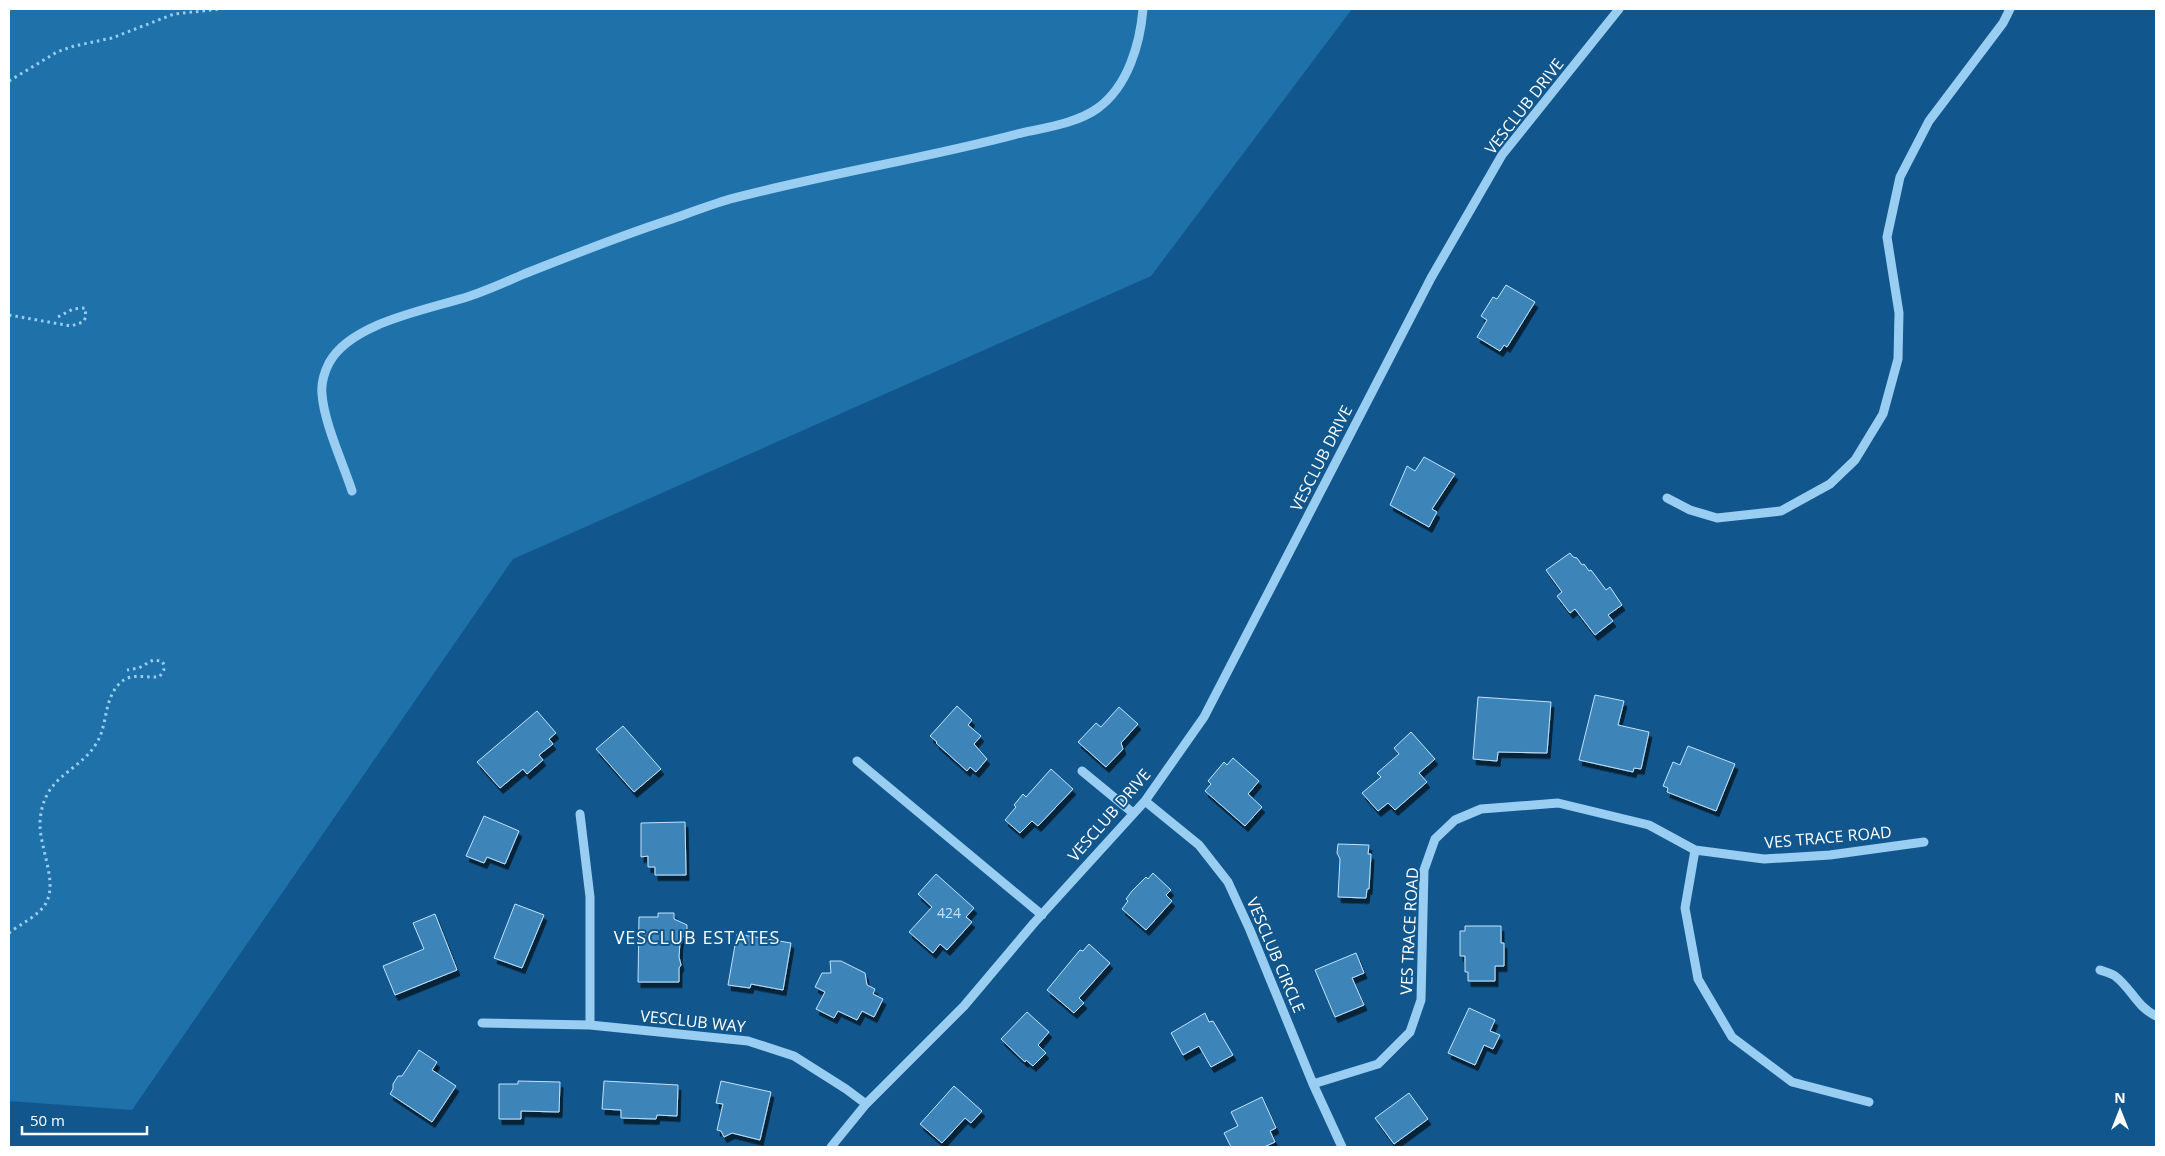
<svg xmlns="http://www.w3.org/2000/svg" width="2165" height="1156" font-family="'Open Sans',sans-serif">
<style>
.green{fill:#1f71aa}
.building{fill:#3e84b8;stroke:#c0e3fd;filter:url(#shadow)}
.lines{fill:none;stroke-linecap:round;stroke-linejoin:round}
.path{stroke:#99cdf2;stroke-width:3;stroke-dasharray:2.5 4;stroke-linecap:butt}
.minor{stroke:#99cdf2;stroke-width:9}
.labels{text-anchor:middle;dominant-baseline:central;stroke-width:4;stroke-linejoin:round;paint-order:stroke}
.number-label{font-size:14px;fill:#cfe0ed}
.street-label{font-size:16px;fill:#fff;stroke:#11578d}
.neighbourhood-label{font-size:18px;letter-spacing:1px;fill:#fff;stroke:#11578d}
</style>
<defs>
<filter id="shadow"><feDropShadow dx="3" dy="5.5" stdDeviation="0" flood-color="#0009"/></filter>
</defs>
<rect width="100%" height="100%" fill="#11578d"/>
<path class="green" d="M9,9H1352L1151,276L513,559L132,1110L9,1101Z"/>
<path class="building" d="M1506,285L1535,302L1507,347L1504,345L1500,351L1477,337L1487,320L1481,316L1493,297L1497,299Z
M1424,457L1455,474L1432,509L1437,512L1429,527L1390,505L1407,466L1415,471Z
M1570,553L1573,557L1577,558L1582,565L1584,564L1589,571L1591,570L1606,590L1610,587L1622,605L1608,615L1613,621L1595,635L1575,609L1570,613L1557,596L1562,592L1546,570Z
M1595,695L1624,701L1618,725L1649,732L1641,769L1634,768L1633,772L1579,760Z
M1478,697L1551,702L1547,753L1498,752L1497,761L1473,759Z
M957,706L972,720L968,725L981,736L974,744L987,759L976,772L970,767L967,771L936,743L937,742L930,736Z
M1119,707L1138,724L1121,743L1123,749L1106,767L1078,742L1096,723L1101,727Z
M537,711L556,733L549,739L553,744L539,755L543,760L527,774L523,769L500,788L477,762Z
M623,726L661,769L634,792L596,749Z
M1411,732L1435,759L1419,773L1427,782L1395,810L1388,803L1378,811L1362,793L1381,777L1377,773L1399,754L1394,748Z
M1688,746L1735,764L1716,811L1667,792L1668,788L1663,786L1673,762L1680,765Z
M1233,758L1259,781L1248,794L1262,807L1245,826L1205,791L1211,784L1208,781L1224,762L1227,765Z
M1051,769L1073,789L1038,826L1032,821L1020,833L1005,820L1016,807L1014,805L1023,794L1026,797Z
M484,816L519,831L505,864L487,857L484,863L466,856Z
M685,822L686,875H655V867H648V856L641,857V823Z
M1338,844L1369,845L1368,854H1371L1369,889H1367L1366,898L1338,897L1340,859L1337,853Z
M1153,873L1171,890L1166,895L1172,901L1146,930L1122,909L1128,901L1126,899L1132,891L1146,877L1148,879Z
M936,874L974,908L966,917L972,922L947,950L940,944L933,953L909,932L932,907L918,894Z
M515,904L544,915L522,968L494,958Z
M658,913H674V919L687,925V932L680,941L679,957L681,965L679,968V982H638L639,917H658Z
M435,914L457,970L395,995L383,966L424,949L413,923Z
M1465,926H1501V943H1504V966H1495V981H1468V972H1465V956H1460V931H1465Z
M737,934L791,943L783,990L751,984L750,988L728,985Z
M1089,944L1110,963L1079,998L1084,1003L1074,1013L1047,990L1080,950L1083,951Z
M1356,953L1364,973L1352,978L1364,1005L1335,1017L1315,970Z
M830,961H841L865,973L867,985L875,989L873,994L883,999L874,1017L862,1011L857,1020L838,1011L834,1018L816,1009L825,992L815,987L822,973H831Z
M1469,1008L1495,1020L1490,1031L1500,1035L1493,1049L1484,1045L1475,1065L1448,1053Z
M1027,1012L1049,1032L1038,1045L1046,1053L1033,1066L1026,1060L1025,1062L1001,1039Z
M1205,1013L1209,1022L1213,1021L1233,1055L1211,1067L1199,1046L1183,1055L1171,1033Z
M419,1050L437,1062L432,1070L456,1086L432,1122L390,1094L393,1089V1084L398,1076H402Z
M518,1081L560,1082L559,1112L521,1111V1119H499V1084H518Z
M604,1081L678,1085L677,1116L657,1115L656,1119L621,1118V1110L602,1109Z
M721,1081L771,1092L760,1140L732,1133L724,1137L721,1131L717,1130L723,1104L716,1103Z
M954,1086L982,1111L971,1123L965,1118L942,1143L920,1124Z
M1409,1093L1428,1119L1394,1144L1375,1118Z
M1262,1097L1276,1128L1270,1131L1275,1142L1264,1147H1231L1224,1133L1238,1126L1231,1112Z"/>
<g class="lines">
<path class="path" d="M9,81L57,52L74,46L112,38L174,14L221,9
M9,315L71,326L83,322L86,317L85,308L73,309L56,318
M9,933C20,924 41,915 47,901C57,880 39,846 40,822C43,775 77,774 96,744C108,726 103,701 119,684C130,672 145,678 159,677C164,671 166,668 162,661L153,660L139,668L127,670"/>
<path class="minor" d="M352,491C343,463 324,423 322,394C321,384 324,373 329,363C351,322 428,310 470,296C488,290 506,282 524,274C572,255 620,236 669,220C689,213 710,205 730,199C825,174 922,159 1017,134C1042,128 1076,124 1098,108C1128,86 1140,44 1143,9
M1667,498L1690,510L1717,518L1781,511L1830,484L1855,460L1883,414L1898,359L1899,313L1887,237L1900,177L1929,121L2003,23L2010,9
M857,761L1042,915
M1082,771L1133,813
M1145,801L1199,845L1228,882L1250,930L1313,1084L1342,1147
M580,814L590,897V1025
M1695,850L1685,908L1698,979L1732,1037L1792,1082L1869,1102
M2100,970C2105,972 2111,973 2115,976C2132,989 2136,1006 2156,1016
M482,1023L590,1025L748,1041L794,1056L846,1089L866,1104
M1313,1084L1378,1064L1410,1032L1421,1000L1424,870L1435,839L1455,820L1481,809L1558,803L1649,825L1695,850L1764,859L1830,855L1924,842
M831,1147L866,1104L964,1006L1034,923L1145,801L1204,717L1431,278L1502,155L1619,9"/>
</g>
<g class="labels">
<g class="number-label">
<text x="949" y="912">424</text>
</g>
<g class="street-label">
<text transform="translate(1524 106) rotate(-52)">VESCLUB DRIVE</text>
<text transform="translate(1321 458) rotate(-63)">VESCLUB DRIVE</text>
<text transform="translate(1109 815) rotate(-49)">VESCLUB DRIVE</text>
<text transform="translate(1828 837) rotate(-5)">VES TRACE ROAD</text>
<text transform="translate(1409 931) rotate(-87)">VES TRACE ROAD</text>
<text transform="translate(1276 955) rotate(67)">VESCLUB CIRCLE</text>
<text transform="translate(693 1021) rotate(6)">VESCLUB WAY</text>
</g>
<g class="neighbourhood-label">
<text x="697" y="937">VESCLUB ESTATES</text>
</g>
</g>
<rect width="2165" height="1156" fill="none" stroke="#ffffff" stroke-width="20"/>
<g transform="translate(2120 1111)" stroke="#11578d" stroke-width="4" paint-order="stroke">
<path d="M0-4L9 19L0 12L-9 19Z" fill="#ffffff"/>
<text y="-8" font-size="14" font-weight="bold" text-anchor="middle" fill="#ffffff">N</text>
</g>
<path d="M22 1126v8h125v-8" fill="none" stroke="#ffffff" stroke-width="2.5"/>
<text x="30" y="1126" font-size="15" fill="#ffffff" stroke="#11578d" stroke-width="4" paint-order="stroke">50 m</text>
</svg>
